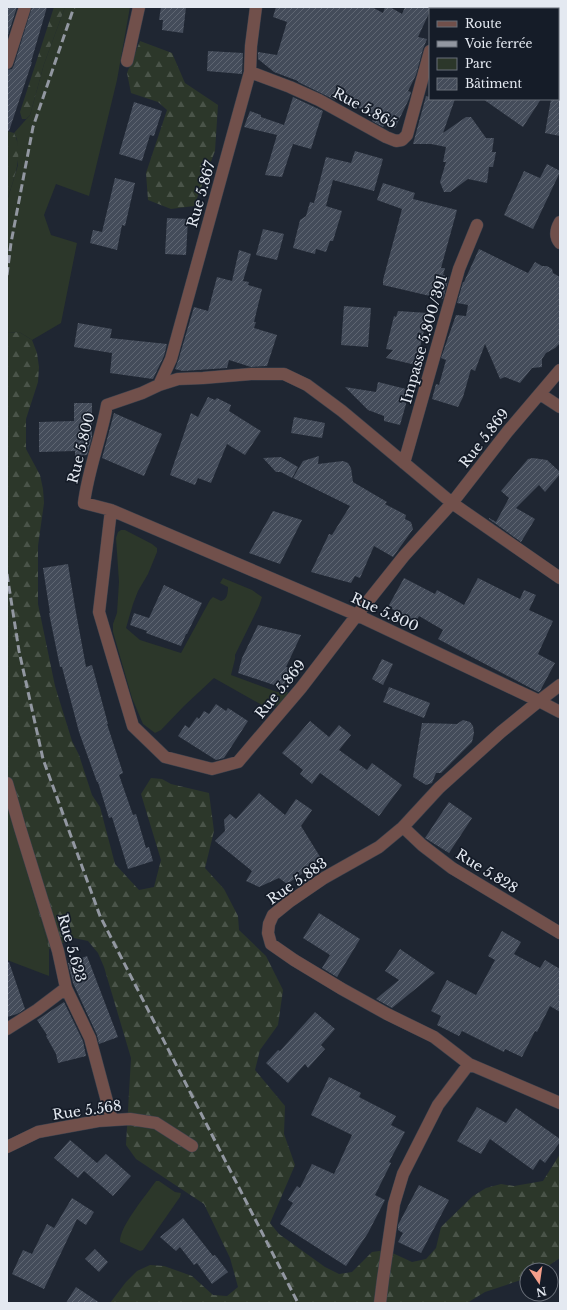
<svg xmlns="http://www.w3.org/2000/svg" width="567" height="1310" font-family="'Libre Baskerville',serif">
<style>
.green{fill:#2c372a}
.forest{fill:url(#forest-firs)}
.building{fill:url(#building-hatch)}
.lines{fill:none;stroke-linecap:round;stroke-linejoin:round}
.street-casing{stroke:#3b414d;stroke-width:13}
.street{stroke:#71504b;stroke-width:12}
.rail{stroke:#9297a1;stroke-width:3;stroke-dasharray:8 4;stroke-linecap:butt}
.labels{text-anchor:middle;dominant-baseline:central;stroke-width:3.5;stroke-linejoin:round;paint-order:stroke}
.street-label{font-size:14px;fill:#e4e9f1;stroke:#151c28}
</style>
<defs>
<pattern id="forest-firs" width="22" height="20" patternUnits="userSpaceOnUse"><rect width="22" height="20" fill="#2c372a"/><path d="M5 1l3.5 6h-7zM16 11l3.5 6h-7z" fill="#4a5449"/></pattern>
<pattern id="building-hatch" width="6" height="6" patternUnits="userSpaceOnUse"><rect width="6" height="6" fill="#444c5a"/><path d="M-1 1l2-2M0 6l6-6M5 7l2-2" fill="none" stroke="#5f6672"/></pattern>
</defs>
<rect width="100%" height="100%" fill="#1f2632"/>
<path class="green" d="M65,7H130L117,80L89,196L56,184L44,215L51,235L77,243L61,323L32,340L19,332L7,333V201L18,165L17,139L14,133L30,115L44,64Z
M121,530H125L152,544L157,548V552L148,574L138,591L133,604L126,628L140,640L181,653L210,600L213,597L221,601C227,600 228,593 228,587L220,583L223,578L252,590L262,597L259,606L235,655V659L231,675L277,692H288L286,699L273,708L269,709L214,678L184,706L161,730L155,733L143,724L132,698L113,632V624L117,613L119,582L116,538L118,532Z
M7,801L49,949V976L7,960Z
M156,1181H159L175,1192L181,1193L180,1197L143,1250L140,1251L120,1242C119,1227 147,1194 156,1181Z"/>
<path class="forest" d="M54,7H65L44,64L30,115L26,119H22L20,112Z
M140,41L172,53L185,83L218,105L215,151L194,206L171,209L148,200L146,173L167,110L158,102L131,93L127,73Z
M7,131L14,133C25,155 13,179 7,201Z
M19,332L32,340L37,353L39,367L38,382L26,419V449L40,475L43,489L44,503L38,546V604L55,686L72,741L79,755L92,795L100,807L115,864L139,890L154,887L161,860L141,794L151,778L162,779L171,784L209,793L214,831L205,868L224,889L238,916L239,930L266,956L283,990L278,1025L260,1050L255,1070L285,1106L284,1134L295,1165L270,1223L279,1234L325,1267L339,1274L352,1272L372,1252L386,1250L412,1262L426,1259L436,1248L441,1227L473,1196L486,1188L501,1184L514,1186L543,1181L560,1154V1258L542,1270H527V1278L485,1292L467,1303H110L126,1282L137,1271L150,1265L164,1266L192,1276L213,1295L227,1296L238,1287L230,1258L204,1204L136,1159L126,1145L131,1058L104,967L98,953L88,941L74,938L49,949L7,801V333Z"/>
<path class="building" d="M7,7H17L7,38Z
M32,7H47L31,62H32L9,131H7V70L12,69L14,65Z
M161,7H186L183,33L162,30L163,20H159Z
M276,7H372L383,13L385,7H390L402,14L405,7H432L430,9V11L418,37L427,39L423,49L416,75L408,91L411,92L409,99L395,128L385,123L383,127L372,121L374,118L364,113L365,111L345,101L343,103L336,97L335,100L298,82V81L274,72L258,59V52L277,55L287,22L273,17Z
M208,51L243,53L242,74L207,71Z
M558,85H560V136L545,133L551,99H558Z
M426,96L430,97V99H455L443,133L466,117H471L486,138H494L492,152H496L493,167H489L487,183L468,179L450,192H444L440,182L446,162H443L446,147L431,144H413Z
M293,97L323,111L311,149L293,144L282,177L265,175L277,135L244,127L250,111L261,115V117L284,125Z
M483,99H541L523,127Z
M134,102L162,111L154,136L150,135L142,161L119,154Z
M355,151L383,159L374,191L333,180L326,206L342,211L333,241H330L326,252L316,249L315,254L293,248L300,220L306,216L310,202L314,203L326,157L351,163Z
M547,164L560,171V172L533,229L504,215L524,171L540,178Z
M115,178L135,183L125,226L122,225L117,250L90,243L93,230L102,232Z
M383,183L415,193L413,199L457,210L441,268H445L443,275L449,277L443,299L383,285V280L402,209L377,200Z
M167,218L188,219L186,255L165,254Z
M263,229L284,234L277,260L256,255Z
M479,249L528,273L535,262L542,266H547L552,269L553,273L560,277V343L555,348L546,353L542,359V367L532,368L520,383L505,377L500,379L485,344L475,371L471,369L463,397L458,407L432,399L436,384L439,385L446,360L441,358L456,315L466,316L468,305L457,303L463,282H464Z
M239,250L251,254L243,281L249,282L248,285L262,289L254,322H256L254,328L277,335L267,366L251,367L229,360L227,368L183,371L175,369L178,361L194,307L208,311L217,277L232,281Z
M344,306L371,308L368,347L341,345Z
M398,311L428,313L416,365L386,358L393,350L386,349L394,316L396,317Z
M78,323L112,329L110,338L167,344L164,356L153,379L110,373L112,353L74,347Z
M378,382L410,390L400,425L384,421V416L368,410L345,387L376,392Z
M208,397L215,400L217,398L231,405L229,411L261,431L245,455L227,444L211,483L198,478L195,485L170,475L191,413L198,417Z
M74,403H92V437L87,455L75,456V451L39,452V422L74,421Z
M114,413L162,434L144,476L102,458Z
M294,417L325,423L322,438L291,433Z
M319,456L318,464L343,461L348,463L351,468L353,482L387,502L385,504L406,515L405,519L411,522L413,529L393,557L374,546L360,578L355,576L351,583L311,572L329,534L332,535L350,506L293,478L303,461Z
M281,457L298,467L292,478L281,472H276L263,458Z
M533,458L547,460L560,472V474L545,492L539,485L516,508L535,519L521,542L489,519V518L496,522L509,498L501,491L528,459Z
M273,511L302,520L280,564L249,553Z
M68,564L75,607L86,667L92,665L108,724H107L123,773L119,775L133,815L136,814L146,848L149,847L153,861L128,869L112,817L109,818L98,782H97L79,732L62,667H60L49,613H50L43,568Z
M404,578L435,594L437,590L464,605L478,578L520,599L524,590L536,595L529,610L553,621L538,654L555,663L540,691L538,692L438,639L443,630L419,616L416,621L388,607Z
M164,585L202,603L187,634H186L181,646L146,633L147,631L130,625L134,613L149,618Z
M258,625L301,635L286,667L290,668L283,688L238,673L242,658Z
M382,659L393,664L383,685L372,679Z
M389,687L430,703L424,718L383,702Z
M216,704L226,711L228,708L248,721L224,758L216,760L178,736L185,725L189,728L197,717L199,719L204,711L209,714Z
M463,720L470,722L473,726L474,733L472,742L441,773H436L432,783L426,785L413,777L422,723L457,724Z
M310,721L329,737L339,725L351,735L339,750L367,770L372,763L402,785L379,816L320,773L312,784L300,774L303,770L282,753Z
M259,793L285,815L296,799L312,810L301,826L322,860L287,884L279,878L259,887L246,881L252,871L215,841L225,831L224,820L230,814L236,819Z
M449,802L472,818L449,853L425,838Z
M319,913L360,939L337,977L322,968L330,955L303,938Z
M502,931L521,942L514,954L540,968L545,960L560,969V1012L550,1006L537,1032L535,1031L522,1057L505,1049L504,1052L462,1031L459,1036L437,1025L441,1016L431,1011L447,980L476,995L495,960L488,956Z
M400,949L435,973L392,1008L376,999L399,980L385,971Z
M87,956L118,1037L99,1044L97,1035L73,983L68,963Z
M7,962H9L25,1009L17,1014L7,1017Z
M64,1002L83,1041L86,1056L58,1063L56,1054L46,1036L47,1035L37,1020Z
M315,1012L335,1029L321,1045L325,1049L308,1068L305,1064L288,1083L266,1063L278,1050L280,1051Z
M329,1077L361,1093L359,1097L396,1116L391,1125L405,1132L389,1162L391,1163L375,1195L385,1200L368,1233L346,1266L280,1224L293,1203L288,1200L297,1186L300,1188L312,1164L334,1174L352,1135L311,1115Z
M477,1107L506,1123L516,1108L560,1139V1142L545,1163L540,1159L533,1170L490,1139L481,1154L457,1141Z
M70,1140L97,1163L106,1154L131,1176L113,1196L84,1171L78,1178L54,1158Z
M419,1185L449,1200L421,1253L398,1242L403,1233L398,1230V1225Z
M72,1198L94,1212L86,1225L77,1219L44,1289L12,1274L23,1250L32,1254L47,1224L54,1228Z
M183,1218L213,1256L215,1255L228,1272L212,1284L197,1263L194,1265L180,1247L176,1251L160,1237Z
M95,1249L108,1262L99,1272L85,1259Z
M76,1287L100,1303H66Z"/>
<g class="lines">
<g class="street-casing">
<path id="street" d="M465,7L468,9
M448,9L449,7
M127,61L139,7
M7,63L25,7
M558,69L560,70
M250,72L290,87L319,100L386,137L396,141L402,140L407,135L430,51
M560,222C556,229 554,236 560,243
M159,385L171,359L250,72L251,46L256,7
M540,394L560,407
M404,463L459,269L477,225
M111,510L99,612L133,726L165,757L212,769L238,762L301,688L357,615L404,556L452,503L508,431L560,370
M560,685L539,701L560,712
M7,783L20,828L58,951L66,988L90,1038L112,1120
M403,827L422,845L452,868L560,933
M7,1029L37,1010L66,988
M560,1103L469,1064L434,1037L387,1014L342,989L294,960L271,944L268,933L269,924L273,915L289,902L324,878L379,847L403,827L439,788L501,732L539,701L357,615L111,510L84,503C88,470 101,438 107,405L142,393L159,385L178,379L203,378L251,374H284L307,385L342,411L452,503L560,578
M7,1147L38,1132L98,1121L130,1119L156,1123L192,1146
M380,1303L383,1279L394,1204L403,1174L438,1105L469,1064"/>
</g>
<use href="#street" class="street"/>
<path class="rail" d="M7,275L11,243L33,127L74,7
M7,574L19,651L43,759L100,916L298,1303"/>
</g>
<g class="labels">
<g class="street-label">
<text transform="translate(365 108) rotate(28)">Rue 5.865</text>
<text transform="translate(201 194) rotate(-74)">Rue 5.867</text>
<text transform="translate(424 339) rotate(-74)">Impasse 5.800/391</text>
<text transform="translate(484 438) rotate(-52)">Rue 5.869</text>
<text transform="translate(81 448) rotate(-76)">Rue 5.800</text>
<text transform="translate(385 612) rotate(25)">Rue 5.800</text>
<text transform="translate(280 689) rotate(-51)">Rue 5.869</text>
<text transform="translate(487 871) rotate(32)">Rue 5.828</text>
<text transform="translate(297 881) rotate(-35)">Rue 5.883</text>
<text transform="translate(72 948) rotate(74)">Rue 5.623</text>
<text transform="translate(87 1110) rotate(-8)">Rue 5.568</text>
</g>
</g>
<rect width="567" height="1310" fill="none" stroke="#e4e9f1" stroke-width="16"/>
<rect x="429" y="8" width="130" height="92" fill="#151c28" stroke="#686e78"/>
<rect x="437" y="21" width="20" height="6" fill="#71504b" stroke="#686e78"/>
<text x="465" y="28" font-size="12" fill="#e4e9f1">Route</text>
<rect x="437" y="41" width="20" height="6" fill="#9297a1" stroke="#686e78"/>
<text x="465" y="48" font-size="12" fill="#e4e9f1">Voie ferrée</text>
<rect x="437" y="58" width="20" height="12" fill="#2c372a" stroke="#686e78"/>
<text x="465" y="68" font-size="12" fill="#e4e9f1">Parc</text>
<rect x="437" y="78" width="20" height="12" fill="url(#building-hatch)" stroke="#686e78"/>
<text x="465" y="88" font-size="12" fill="#e4e9f1">Bâtiment</text>
<g transform="translate(539 1282) rotate(167)"><circle r="19" fill="#151c28" stroke="#686e78"/>
<path d="M0-3L7 15L0 10L-7 15Z" fill="#f49e8a"/>
<text y="-6" font-size="11" font-weight="bold" text-anchor="middle" fill="#e4e9f1">N</text>
</g>
</svg>
